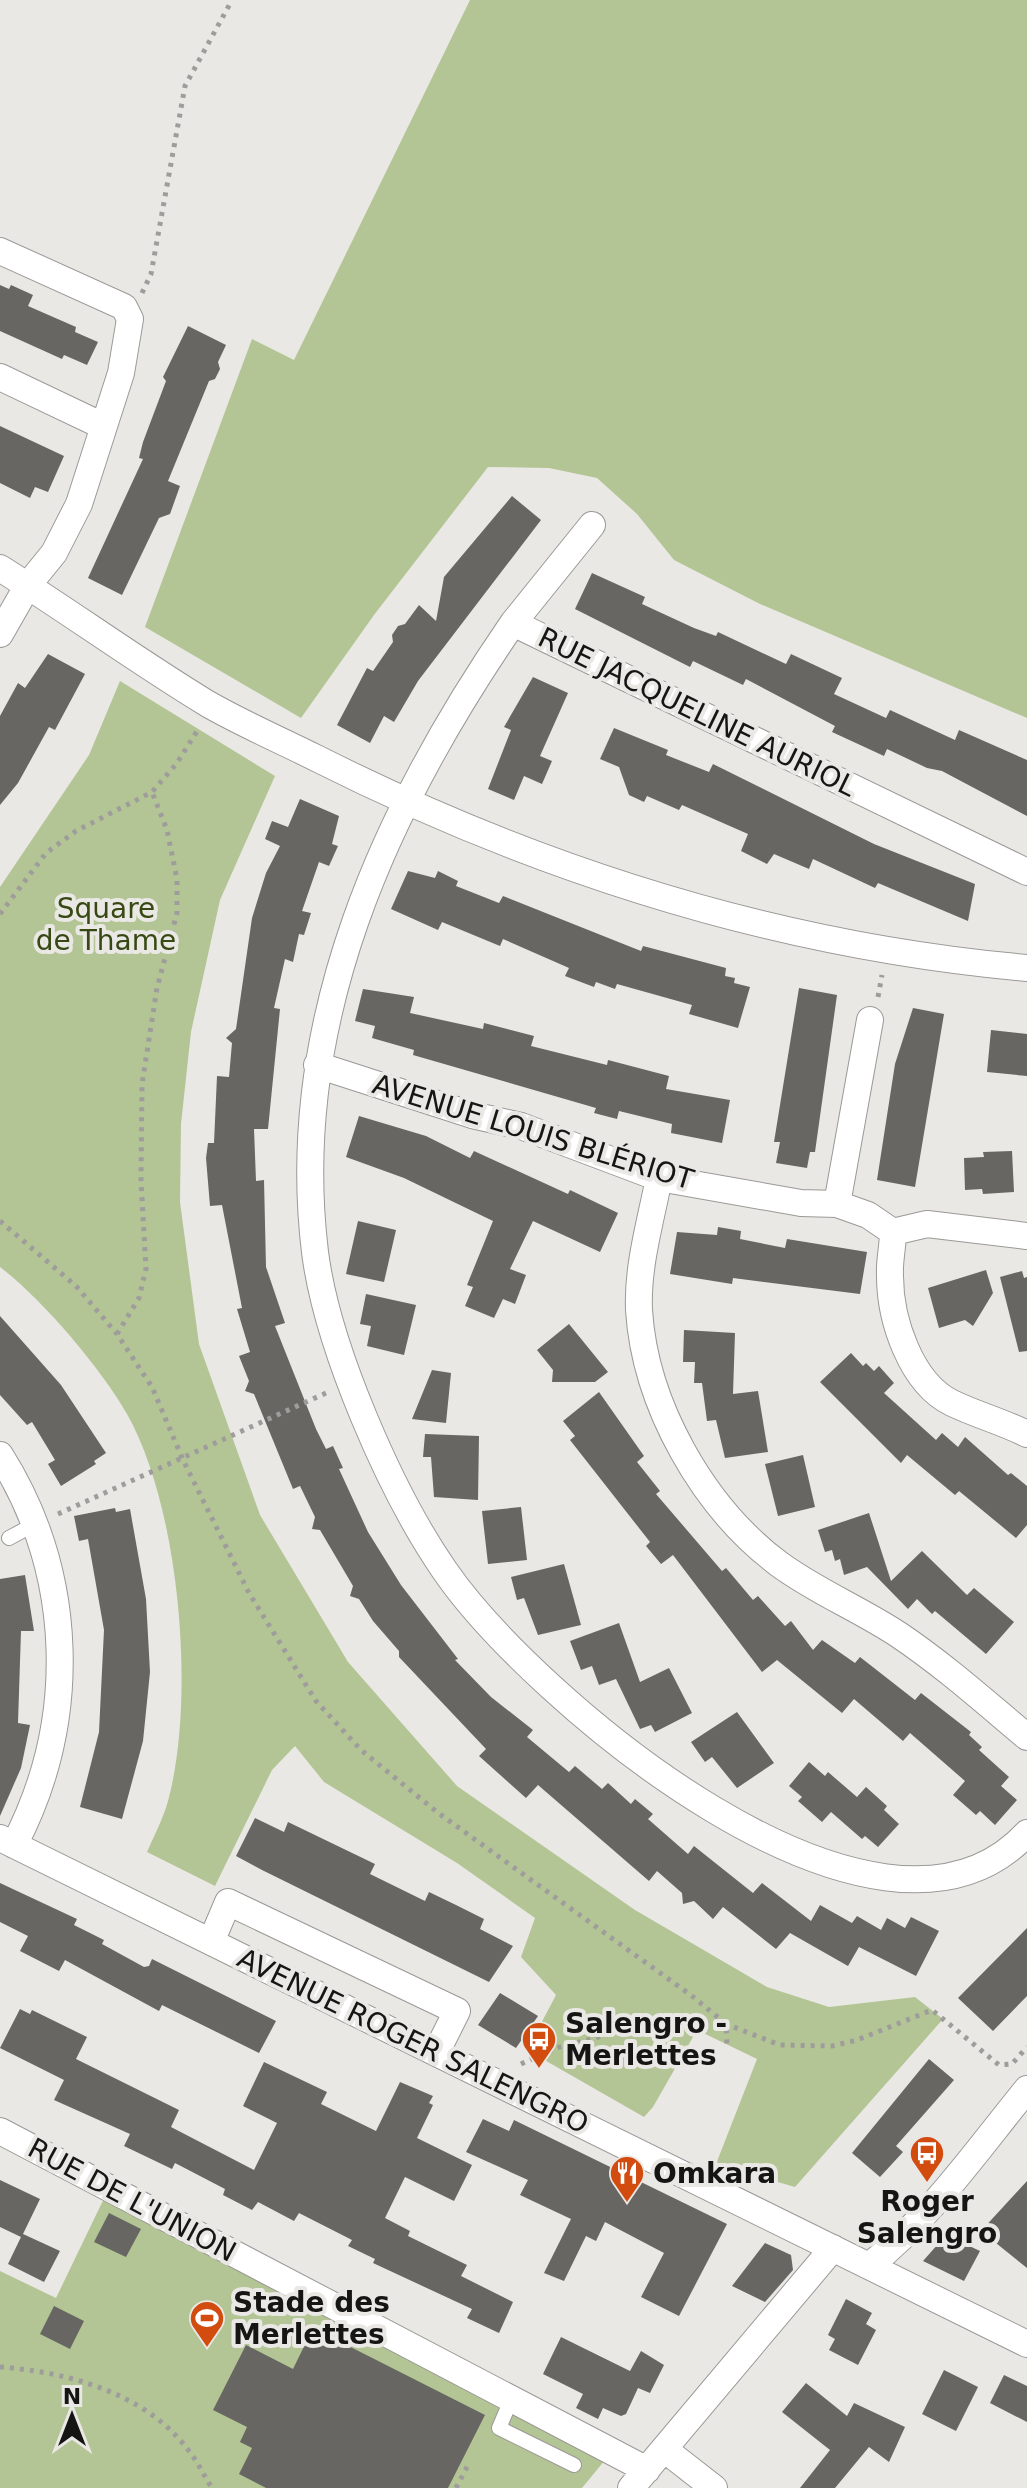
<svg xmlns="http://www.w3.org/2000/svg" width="1027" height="2488" font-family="'DejaVu Sans',sans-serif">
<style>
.green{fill:#b3c595}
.building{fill:#676663}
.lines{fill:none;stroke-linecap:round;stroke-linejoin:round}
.service-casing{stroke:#9b9996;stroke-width:16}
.minor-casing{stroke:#9b9996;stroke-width:28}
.path{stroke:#9f9d9b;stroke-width:5;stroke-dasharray:4 6;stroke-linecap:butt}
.service{stroke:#fff;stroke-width:14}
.minor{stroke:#fff;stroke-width:26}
.labels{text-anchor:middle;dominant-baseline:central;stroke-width:8;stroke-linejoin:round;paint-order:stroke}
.street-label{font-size:28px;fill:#151514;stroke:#eae8e5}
.park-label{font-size:28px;fill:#374813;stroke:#eae8e5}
.poi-label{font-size:28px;font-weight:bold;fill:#151514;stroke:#eae8e5;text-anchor:start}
</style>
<rect width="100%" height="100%" fill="#eae8e5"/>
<path class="green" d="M470,0H1027V718L760,604L674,560L637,514L597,478L549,468L488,467L374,615L301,718L145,627L252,339L294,360Z
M120,681L275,776L220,900L191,1032L181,1124L180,1202L199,1344L260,1515L348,1662L457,1786L635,1910L767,1987L829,2007L915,1997L943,2019L795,2187L716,2164L757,2059L697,2030L653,2107L644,2117L527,2050L556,1995L521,1957L535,1918L457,1863L324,1782L295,1746L272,1770L215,1886L147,1852C154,1836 163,1819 168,1801C196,1698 180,1508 127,1414C100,1367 42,1299 0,1267V887L89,755Z
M109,2188L605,2460L582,2488H0V2271L56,2298Z"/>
<path class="building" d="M0,285L9,289L11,285L33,295L28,306L76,327L75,332L98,342L87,365L64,355L62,359L0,331Z
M188,326L226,345L218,362L220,369L215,379L209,381L168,481L180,486L170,514L159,518L122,595L88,578L143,459L139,458L143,442L166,381L163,377Z
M0,426L64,456L48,492L35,487L30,498L0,483Z
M512,496L541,520L418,681L394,722L384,716L370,743L337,725L367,668L373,671L393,642L392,635L398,626L405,624L419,605L436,621L444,577Z
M592,573L645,597L642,604L694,628L716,636L718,632L786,664L791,654L842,678L834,694L886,718L890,710L955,740L959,730L1027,760V816L942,771L927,768L887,749L884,756L832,732L835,726L746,679L743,685L693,661L690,667L575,609Z
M48,654L85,674L55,730L49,727L18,783L0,805V716L18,683L25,688Z
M533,677L568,693L540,756L552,761L542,784L524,776L514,800L488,789L511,730L504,727Z
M614,728L668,750L666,755L709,772L713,764L874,844L975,884L968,921L878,883L875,888L813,859L809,869L774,854L767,864L741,851L748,834L682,805L679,810L647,796L644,802L629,795L619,767L600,759Z
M300,799L339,816L332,844L338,846L329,866L319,862L302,911L311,913L304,935L299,934L293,962L285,959L274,1008L280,1009L268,1129H254L256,1181L264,1180L266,1267L285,1323L275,1326L316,1429L326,1449L333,1446L343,1468L339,1469L368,1532L401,1585L458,1659L455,1660L491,1697L533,1730L527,1737L569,1772L575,1766L602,1789L608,1783L631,1804L635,1799L653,1814L648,1819L688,1854L694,1846L753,1893L762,1883L811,1921L820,1905L852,1923L857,1916L881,1930L887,1918L905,1928L911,1917L939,1931L916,1976L859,1947L848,1966L790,1933L776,1949L723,1907L713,1919L694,1901L683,1904L682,1893L657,1871L649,1881L538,1785L526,1798L479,1756L486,1749L399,1657V1651L373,1621L359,1599L350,1596L353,1586L320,1530L312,1529L315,1517L300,1486L293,1489L254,1394L245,1391L249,1381L239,1356L250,1352L237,1309L242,1308L222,1205L210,1206L206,1158L208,1143H214L217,1076L229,1077L232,1043L226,1038L236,1029L252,918L266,873L280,846L265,839L272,821L288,827Z
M408,871L435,878L438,871L458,881L456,886L499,903L503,896L641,951L643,946L726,968L725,976L735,978L734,983L750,987L738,1028L689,1014L692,1005L617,984L615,989L596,982L594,987L565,976L569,968L503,939L500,946L442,922L438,930L391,909Z
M799,988L837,995L815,1152H810L807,1168L776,1163L780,1142H774Z
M363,989L414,997L410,1013L483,1029L484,1023L534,1036L531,1046L607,1065L608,1060L669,1076L666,1089L730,1100L722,1143L671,1133L672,1124L619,1111L617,1119L594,1113L596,1108L413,1055L414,1050L372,1038L375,1026L355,1021Z
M913,1008L944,1014L915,1187L877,1180L895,1064Z
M991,1030L1027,1034V1076L987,1072Z
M359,1116L426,1136L470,1158L474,1151L568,1194L570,1190L618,1213L600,1252L533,1221L510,1269L526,1275L515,1304L503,1299L494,1318L465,1306L473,1287L467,1285L493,1221L404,1178L346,1157Z
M1012,1151L1014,1192L983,1194L982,1189L965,1190L964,1158L984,1157L983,1152Z
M358,1221L396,1230L384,1282L346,1274Z
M718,1227L741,1231L740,1239L785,1248L787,1239L867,1252L860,1294L733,1278L732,1284L670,1274L677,1232L717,1235Z
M986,1270L993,1293L973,1326L965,1320L939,1328L928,1288Z
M1022,1271L1024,1278L1027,1277V1351L1019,1352L1000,1277Z
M366,1294L416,1305L404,1355L367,1346L371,1326L360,1324Z
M0,1316L61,1385L106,1453L94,1461L96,1464L61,1486L48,1464L55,1460L32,1422L27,1425L0,1395Z
M569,1324L608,1372L595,1382H552L553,1370L537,1350Z
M684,1330L735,1333L733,1394L758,1391L768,1452L725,1458L716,1420L707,1421L702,1383H694L695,1362H683Z
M851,1353L863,1366L866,1363L874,1371L879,1366L894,1383L884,1393L936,1440L942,1433L958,1447L965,1437L1008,1475L1011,1473L1027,1486V1525L1016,1538L959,1491L955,1495L907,1455L901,1463L820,1382Z
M432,1370L451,1373L446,1423L412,1419Z
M599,1392L644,1456L637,1462L660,1491L656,1494L722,1571L726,1568L753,1600L758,1596L785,1626L791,1621L813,1650L822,1640L855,1663L860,1657L915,1700L921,1693L971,1732L969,1735L982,1747L979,1750L1009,1777L1001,1786L1017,1800L995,1825L980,1811L976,1815L953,1795L965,1781L910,1733L903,1741L854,1699L842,1713L777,1660L762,1672L673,1555L661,1564L646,1546L650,1542L570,1440L575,1436L563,1421Z
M425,1434L479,1436L478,1500L434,1497L431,1457H423Z
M803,1455L815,1507L778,1516L765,1464Z
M521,1507L527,1560L488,1564L482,1511Z
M115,1508L116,1512L130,1509L146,1599L150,1672L143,1741L122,1819L80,1807L99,1732L104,1630L88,1539L79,1541L74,1516Z
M869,1513L891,1581L922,1551L967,1595L974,1588L1014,1622L986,1654L935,1611L932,1614L917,1599L908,1609L867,1567L844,1575L840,1559L835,1561L832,1550L825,1552L818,1530Z
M564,1564L581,1625L538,1635L524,1598L517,1600L511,1577Z
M25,1575L34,1631H21L18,1723L30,1725L21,1768L0,1816V1579Z
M619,1623L640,1682L669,1668L692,1713L655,1732L651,1725L640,1729L616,1679L599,1685L592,1666L581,1670L570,1641Z
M737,1712L774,1763L737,1788L712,1757L705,1762L691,1742Z
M809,1762L825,1776L828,1772L857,1797L866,1787L887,1806L884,1810L899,1824L878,1847L865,1836L862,1839L831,1812L822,1822L798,1801L802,1797L789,1786Z
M255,1818L284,1832L288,1822L375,1864L370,1874L425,1901L429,1892L456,1905L484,1919L480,1929L513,1946L489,1982L262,1870L236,1856Z
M0,1883L77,1919L74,1925L104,1940L102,1944L144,1967L149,1966L152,1959L276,2021L259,2053L162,2005L159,2011L65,1960L59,1971L20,1951L28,1936L0,1922Z
M1027,1928V1996L993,2031L958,1998Z
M500,1993L538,2016L516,2048L478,2025Z
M20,2009L30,2014L32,2010L87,2037L76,2059L179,2110L171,2127L254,2170L277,2123L243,2106L264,2062L327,2092L321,2104L376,2131L400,2082L433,2096L429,2103L433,2105L417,2138L472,2165L454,2201L405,2177L385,2218L410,2231L408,2236L467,2265L461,2276L513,2302L499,2333L467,2318L472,2309L373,2263L375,2259L348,2246L352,2240L299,2213L294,2221L258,2202L252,2210L223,2195L225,2189L175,2163L172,2169L124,2146L130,2134L54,2100L64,2080L0,2048Z
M929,2059L954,2080L896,2146L903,2152L880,2177L852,2153Z
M483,2119L509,2131L514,2120L727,2224L679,2316L641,2297L664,2253L605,2222L596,2241L586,2236L564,2281L544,2273L571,2219L520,2195L528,2180L466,2152Z
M0,2180L40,2199L23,2234L60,2251L44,2282L8,2264L21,2237L0,2227Z
M1027,2181V2268L981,2231Z
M109,2213L141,2229L126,2257L94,2242Z
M946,2235L980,2251L964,2281L923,2261Z
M765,2243L791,2255L793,2270L765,2302L732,2286Z
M846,2299L872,2313L866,2324L876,2330L858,2365L829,2350L835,2339L828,2335Z
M54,2306L84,2321L70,2349L40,2334Z
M313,2328L485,2415L448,2488H266L239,2474L252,2448L240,2442L247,2427L213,2410L246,2345L293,2369Z
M561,2337L630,2371L641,2351L664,2365L650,2393L638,2388L626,2414L621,2416L603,2408L598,2419L576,2408L583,2394L543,2374Z
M944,2370L978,2387L956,2431L922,2414Z
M1004,2375L1027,2386V2422L990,2403Z
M806,2383L847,2416L854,2403L905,2427L889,2462L869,2447L835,2488H800L830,2450L782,2412Z"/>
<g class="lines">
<g class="service-casing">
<path id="service" d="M9,1538L35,1524
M511,2400L499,2428L574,2465"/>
</g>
<g class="minor-casing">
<path id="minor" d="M0,251L124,307L130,319L121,373L79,504L54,553L28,585L0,634
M0,377L103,426
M0,568C70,612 137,661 208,704C243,724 280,740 316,758C539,870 778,946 1027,968
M513,623L592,525
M1027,872L513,623C385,809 287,1022 315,1252C327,1347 391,1493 445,1571C532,1697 879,1993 1027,1833
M317,1065L472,1115L521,1126L659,1178L801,1203L837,1204L868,1215L893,1232L927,1224L1027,1236
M659,1178C651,1220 637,1266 639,1310C645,1405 703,1507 779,1564C817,1592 860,1609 899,1635C945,1666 985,1702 1027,1737
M837,1204L870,1020
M893,1232C893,1247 889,1261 890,1276C890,1320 911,1383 952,1403C977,1415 1003,1422 1027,1434
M0,1455C75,1574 79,1721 14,1845
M0,1838L1027,2344
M211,1942L228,1902L457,2011L436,2053
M0,2131L647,2470
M869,2266C931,2217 978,2149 1027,2089
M664,2449L714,2488
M631,2488L833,2248"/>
</g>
<path class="path" d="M142,293L151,274L185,86L232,0
M0,914L46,853L76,831L152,792L177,763L199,728
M878,997L882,975
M0,1221L76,1286L117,1334L152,1387L183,1460L249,1593L316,1701L361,1750L437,1812L692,1996L726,2024L727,2044
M117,1334L139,1298L146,1269L141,1181L142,1084L157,988L177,913V879L167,830L152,792
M58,1514L326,1393
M521,2064L556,2048L645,2025L726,2024L780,2045L832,2046L857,2040L932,2010L999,2065L1012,2064L1027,2047
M0,2367C68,2372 146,2393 189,2451C198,2462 204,2476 212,2488
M456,2488L468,2465"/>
<use href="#service" class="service"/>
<use href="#minor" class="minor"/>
</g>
<defs>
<g id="bus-pin" transform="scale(1.8)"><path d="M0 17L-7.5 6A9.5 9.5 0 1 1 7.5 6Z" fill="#d24c10" stroke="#eae8e5"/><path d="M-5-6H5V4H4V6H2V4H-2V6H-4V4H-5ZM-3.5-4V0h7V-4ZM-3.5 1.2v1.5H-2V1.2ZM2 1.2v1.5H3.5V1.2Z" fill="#fff"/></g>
<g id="restaurant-pin" transform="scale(1.8)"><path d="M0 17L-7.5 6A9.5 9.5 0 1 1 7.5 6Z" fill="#d24c10" stroke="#eae8e5"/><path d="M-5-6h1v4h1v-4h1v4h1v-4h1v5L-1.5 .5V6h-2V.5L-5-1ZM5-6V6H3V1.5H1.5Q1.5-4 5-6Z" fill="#fff"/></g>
<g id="stadium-pin" transform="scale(1.8)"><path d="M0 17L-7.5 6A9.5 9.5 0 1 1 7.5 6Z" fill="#d24c10" stroke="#eae8e5"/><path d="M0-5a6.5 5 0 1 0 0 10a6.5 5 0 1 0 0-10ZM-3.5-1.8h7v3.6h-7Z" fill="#fff"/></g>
</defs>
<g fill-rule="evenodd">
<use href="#bus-pin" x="539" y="2039"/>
<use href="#bus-pin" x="927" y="2153"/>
<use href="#restaurant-pin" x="627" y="2173"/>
<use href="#stadium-pin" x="207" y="2318"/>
</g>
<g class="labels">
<g class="street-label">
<text transform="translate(697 712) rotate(26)">RUE JACQUELINE AURIOL</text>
<text transform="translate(533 1132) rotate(17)">AVENUE LOUIS BLÉRIOT</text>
<text transform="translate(413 2041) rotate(26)">AVENUE ROGER SALENGRO</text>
<text transform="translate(132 2200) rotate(28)">RUE DE L'UNION</text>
</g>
<g class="park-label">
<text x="106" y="908">Square<tspan x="106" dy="32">de Thame</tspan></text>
</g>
<g class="poi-label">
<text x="565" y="2023">Salengro -<tspan x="565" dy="32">Merlettes</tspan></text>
<text x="653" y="2173">Omkara</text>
<text x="927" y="2201" text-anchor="middle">Roger<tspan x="927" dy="32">Salengro</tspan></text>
<text x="233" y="2302">Stade des<tspan x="233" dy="32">Merlettes</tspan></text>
</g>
</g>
<g transform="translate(72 2416)" stroke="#eae8e5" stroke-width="6" paint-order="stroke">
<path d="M0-6L14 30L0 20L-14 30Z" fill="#151514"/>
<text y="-12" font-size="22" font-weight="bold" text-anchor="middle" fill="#151514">N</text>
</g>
</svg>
